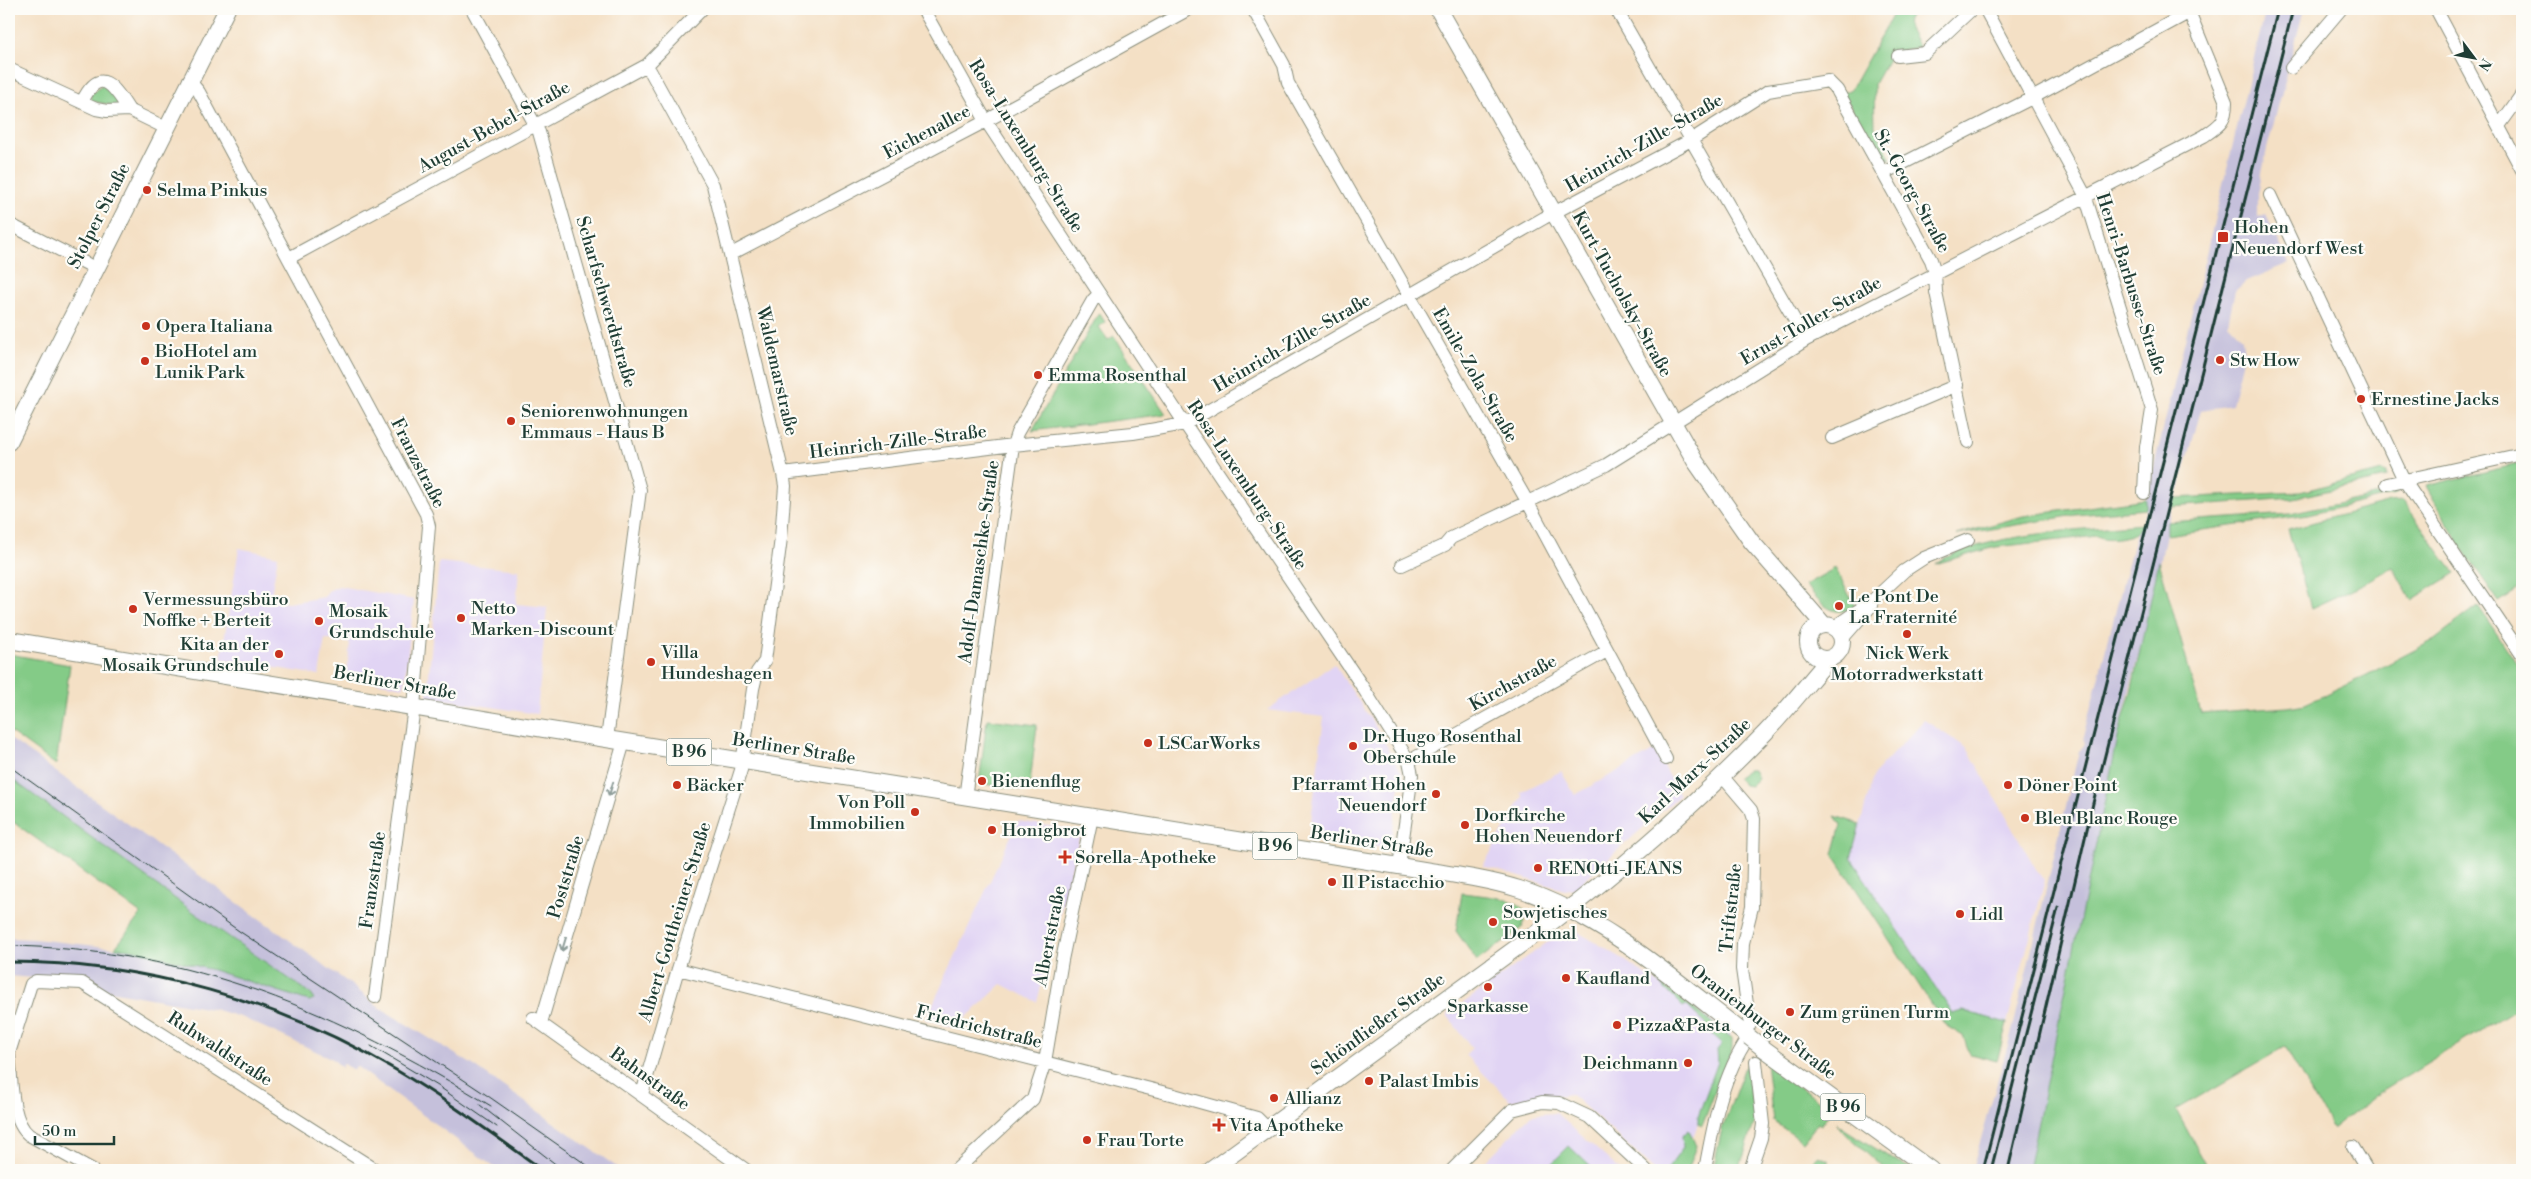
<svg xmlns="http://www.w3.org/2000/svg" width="2531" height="1179" font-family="'Libre Bodoni',serif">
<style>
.built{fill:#e1d4f4}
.industrial{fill:#c5c0db}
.green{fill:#84cb87;stroke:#52845e}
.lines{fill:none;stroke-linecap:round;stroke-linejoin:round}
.minor-casing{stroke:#8a8e7c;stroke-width:14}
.major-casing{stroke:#8a8e7c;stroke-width:18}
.minor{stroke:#fff;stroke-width:12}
.major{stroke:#fff;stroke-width:16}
.tram{stroke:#1f3d34;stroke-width:1}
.rail{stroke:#1f3d34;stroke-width:3}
.major-bridge-casing{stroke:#8a8e7c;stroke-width:18;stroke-linecap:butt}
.major-bridge{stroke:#fff;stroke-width:16}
.oneway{stroke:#8f9e9a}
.poi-dot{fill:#c8321e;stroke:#fdfcf7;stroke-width:2}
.labels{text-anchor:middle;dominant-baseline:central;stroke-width:4.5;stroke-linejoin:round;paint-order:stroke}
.shield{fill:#fdfcf7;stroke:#62766e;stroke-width:1}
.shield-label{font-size:16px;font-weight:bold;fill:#1f3d34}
.street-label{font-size:18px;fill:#1f3d34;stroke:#fdfcf7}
.poi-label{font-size:18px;fill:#1f3d34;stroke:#fdfcf7;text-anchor:start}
</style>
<rect width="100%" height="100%" fill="#fdfcf7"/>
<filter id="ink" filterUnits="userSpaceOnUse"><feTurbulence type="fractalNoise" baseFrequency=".02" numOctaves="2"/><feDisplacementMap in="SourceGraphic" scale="10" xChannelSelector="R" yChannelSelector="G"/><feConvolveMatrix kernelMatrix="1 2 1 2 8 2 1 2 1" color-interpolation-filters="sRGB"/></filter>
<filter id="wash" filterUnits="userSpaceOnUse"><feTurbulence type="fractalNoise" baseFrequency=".0096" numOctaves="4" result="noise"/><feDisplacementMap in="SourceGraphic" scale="20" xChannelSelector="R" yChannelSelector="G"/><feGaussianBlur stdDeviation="1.12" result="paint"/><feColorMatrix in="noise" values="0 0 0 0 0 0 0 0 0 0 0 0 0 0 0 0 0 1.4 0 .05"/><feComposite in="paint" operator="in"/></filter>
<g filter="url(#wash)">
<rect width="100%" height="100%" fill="#f4e0c5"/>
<path class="built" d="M239,548L278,556L270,601L288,603L324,597L328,591L339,586L414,600L404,687L346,677L350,643L325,639L319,675L221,659Z
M439,562L519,570L516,604L547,607L537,714L427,697Z
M1334,664L1374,724L1402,772L1390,849L1309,836L1324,717L1267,710Z
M1924,720L1967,748L2036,869L2045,880L2007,1023L1963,1011L1953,1015L1851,858L1874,774Z
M1655,750L1680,795L1575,888L1565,890L1483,866L1523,796L1520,793L1561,771L1575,795Z
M1018,821L1081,831L1037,1002L1002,984L955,1028L926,1019Z
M1563,931H1576L1620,957L1731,1034L1681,1170H1655L1571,1094L1511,1101L1465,1055L1472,1048L1447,1015Z
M1556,1113L1620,1170H1477L1531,1115Z"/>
<path class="industrial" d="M2266,9H2304L2267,149L2258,193V218L2266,215L2289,263L2246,281L2235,291L2228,323L2242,338L2244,355L2232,405L2201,410L2179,490L2171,507L2157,580L2119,733L2028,1170H1972L2014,1024L2079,751L2085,745L2083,737L2099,675L2136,533L2142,524L2146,509V499Z
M9,738L353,986L380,1008L473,1065L621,1170H498L356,1066L353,1070L343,1063L342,1068L333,1059L243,1018L217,1010L105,990L94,983L9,976V938L34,939L115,948L141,914L9,819Z"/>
<path class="green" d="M1896,9H1914L1906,23L1919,47L1892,52L1874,84L1875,128L1891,159L1879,157L1843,93L1851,89Z
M103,85L118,101L116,106L91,101V94Z
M1099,313L1105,322L1099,327L1108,340L1114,336L1166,414L1032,431Z
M2522,463V587L2499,602L2461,547L2426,486Z
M2382,471L2386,473V478L2294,498L2171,507L2175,498L2300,492Z
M2398,491L2396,494L2308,515L2167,535V522L2290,514Z
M2146,499V509L2076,515L1956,535L2023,516Z
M2403,501L2455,573L2411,600L2393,567L2361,585L2311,608L2288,529L2390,502Z
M2142,524C2140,527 2138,531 2135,533C2128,538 2105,541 2097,536L1996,547L1935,564C1978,534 2088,529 2142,524Z
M2159,561L2201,713L2288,707L2305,704L2361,678L2432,641L2478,606L2522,671V1005L2375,1096L2332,1129L2285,1047L2176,1110L2209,1170H2028L2119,733L2132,688Z
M1835,568L1855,606C1832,621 1820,601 1805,585Z
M9,654L70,665L56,765L9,731Z
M987,719L1037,725L1029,791L979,783Z
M1747,770H1754L1758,778L1750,786L1744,785L1737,777Z
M9,777L192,911L311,994L314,999L309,1001L213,970L130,949L115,948L141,914L9,819Z
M1835,816L1860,824L1851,858L1953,1014L1963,1011L2007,1023L1997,1061L1970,1054L1963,1036L1945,1025L1833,854L1841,825Z
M1462,893C1477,895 1509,897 1521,906C1527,910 1525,923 1522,928L1477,961L1456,931Z
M1655,979L1732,1038V1048L1702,1126L1698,1124V1116L1718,1062L1717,1050L1722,1044L1705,1028L1707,1025L1686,1005L1683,1007Z
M1766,1062L1831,1110L1821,1125L1818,1123L1803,1142L1773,1121Z
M1746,1064L1755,1121L1739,1170H1713L1722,1129Z
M1835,1123L1897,1162L1915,1170H1886Z
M1689,1130L1696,1146L1687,1170H1667L1683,1148L1682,1136Z
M1569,1146L1594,1170H1545Z
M1818,1156L1828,1160V1170H1794L1798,1163H1810Z"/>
</g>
<g filter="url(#ink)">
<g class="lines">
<g class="minor-casing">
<path id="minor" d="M472,9L539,132L640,490L607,739
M923,9L986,121L1185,424L1360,683L1409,761L1412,775L1399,866
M1253,9L1284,65L1288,83L1527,501L1666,759
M1616,9L1806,340
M1985,9L2085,195L2152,410L2146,447L2144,493
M2436,9L2522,170
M1898,56L1925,53L1972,9
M2291,68L2341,9
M9,69L96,109L107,111L129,110L166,128
M189,80L199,92L426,514L429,526L414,707L375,997
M82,102C100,65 113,85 129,110
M2499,126L2522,94
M1884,173L2032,98L2190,12
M2270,195L2404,480L2522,655
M9,224L95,268
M731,254L986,121L1189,9
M289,258L647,65L702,9
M1832,438L1957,385
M783,474L1013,445L1133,433L1185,424L1544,218L1691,140L1768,91L1828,81L1837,90L1931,260L1935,272L1936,292L1968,442
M2387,484L2522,454
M1402,565L1445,545L1451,538L1606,465L1806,340L2204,136C2220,125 2226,122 2226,102L2188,9
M1834,627L1872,601L1904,571L1924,558L1968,540
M1842,639L1871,606
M1409,761L1607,651
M1722,776L1751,810L1754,819L1752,907L1743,943L1742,969L1750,1025
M965,798L1013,445L1017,433L1093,300L1099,294
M678,969L1174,1095L1257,1118L1268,1129
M533,1018L746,1170
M541,1023L624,742
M9,1053L31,984L36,981L82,983L376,1170
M9,1053C12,1077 10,1120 29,1135L93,1170
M642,1094L678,969L741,770L753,689L757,672L765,661L781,538L785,486L783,474L713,185L647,65
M2353,1147L2367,1170
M956,1170L1033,1099L1045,1062L1062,960L1092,817
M1452,1170L1512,1110L1542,1102L1559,1103L1589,1117L1646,1170
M1705,1170C1713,1126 1722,1075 1749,1037
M1750,1170L1761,1138L1763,1124L1756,1062"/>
</g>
<g class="major-casing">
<path id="major" d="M1438,9L1695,461L1751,541L1824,625
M9,442L227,9
M1808 642a17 17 0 1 1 34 0a17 17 0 1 1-34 0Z
M9,640L544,729L1399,866C1439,873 1481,877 1519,889C1606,917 1678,983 1749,1037
M1763,1048L1931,1170
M1211,1170L1553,921C1628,864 1700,800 1765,733C1788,709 1808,683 1830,658"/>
</g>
<use href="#minor" class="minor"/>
<use href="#major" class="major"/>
<path class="tram" d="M9,766L239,931L488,1096L594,1170
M9,946C192,949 337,1012 491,1106
M371,1046L438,1086L497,1127
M480,1105L563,1170"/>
<path class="rail" d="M9,962C144,962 280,1001 396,1070C447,1100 495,1136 543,1170
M1983,1170L2278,9
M1991,1170L2058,908
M2008,1170L2094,799L2293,9"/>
<g class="major-bridge-casing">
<path id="major-bridge" d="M1749,1037L1763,1048"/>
</g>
<use href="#major-bridge" class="major-bridge"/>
</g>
<defs><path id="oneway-shaft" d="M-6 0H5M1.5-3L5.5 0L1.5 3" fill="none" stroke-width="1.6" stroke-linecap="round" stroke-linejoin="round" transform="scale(1.25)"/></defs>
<g class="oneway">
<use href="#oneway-shaft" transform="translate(611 789) rotate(107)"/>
<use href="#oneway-shaft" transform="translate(564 944) rotate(107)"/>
</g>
</g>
<g class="poi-dot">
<circle cx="147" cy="190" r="5"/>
<rect x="2217" y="231" width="12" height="12" rx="2.5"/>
<circle cx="146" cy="326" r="5"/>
<circle cx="2220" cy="360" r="5"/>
<circle cx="145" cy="361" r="5"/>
<circle cx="1038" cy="375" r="5"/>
<circle cx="2361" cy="399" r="5"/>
<circle cx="511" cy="421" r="5"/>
<circle cx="1839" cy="606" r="5"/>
<circle cx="133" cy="609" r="5"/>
<circle cx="461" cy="618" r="5"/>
<circle cx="319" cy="621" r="5"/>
<circle cx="1907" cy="634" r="5"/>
<circle cx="279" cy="654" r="5"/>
<circle cx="651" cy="662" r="5"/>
<circle cx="1148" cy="743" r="5"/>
<circle cx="1353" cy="746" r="5"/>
<circle cx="982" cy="781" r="5"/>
<circle cx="677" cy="785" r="5"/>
<circle cx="2008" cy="785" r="5"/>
<circle cx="1436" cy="794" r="5"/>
<circle cx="915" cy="812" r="5"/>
<circle cx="2025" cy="818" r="5"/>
<circle cx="1465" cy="825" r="5"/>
<circle cx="992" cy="830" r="5"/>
<path d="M1062.5 849.5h5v5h5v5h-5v5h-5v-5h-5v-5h5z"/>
<circle cx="1538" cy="868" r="5"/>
<circle cx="1332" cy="882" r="5"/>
<circle cx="1960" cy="914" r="5"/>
<circle cx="1493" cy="922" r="5"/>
<circle cx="1566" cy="978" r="5"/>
<circle cx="1488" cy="987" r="5"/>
<circle cx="1790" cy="1012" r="5"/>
<circle cx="1617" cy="1025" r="5"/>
<circle cx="1688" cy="1063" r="5"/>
<circle cx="1369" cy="1081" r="5"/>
<circle cx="1274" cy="1098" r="5"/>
<path d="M1216.5 1117.5h5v5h5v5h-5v5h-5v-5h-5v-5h5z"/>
<circle cx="1087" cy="1140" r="5"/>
</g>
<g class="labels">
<g class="shield">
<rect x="666.5" y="738.5" width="45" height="27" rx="4"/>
<rect x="1252.5" y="832.5" width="45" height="27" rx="4"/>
<rect x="1820.5" y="1093.5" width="45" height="27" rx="4"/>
</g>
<g class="shield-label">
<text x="689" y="752">B 96</text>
<text x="1275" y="846">B 96</text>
<text x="1843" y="1107">B 96</text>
</g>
<g class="street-label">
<text transform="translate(494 127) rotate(-29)">August-Bebel-Straße</text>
<text transform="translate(927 132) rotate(-28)">Eichenallee</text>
<text transform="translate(1644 143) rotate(-30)">Heinrich-Zille-Straße</text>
<text transform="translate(1026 146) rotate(58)">Rosa-Luxemburg-Straße</text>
<text transform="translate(1912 191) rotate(61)">St.-Georg-Straße</text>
<text transform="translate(99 216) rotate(-63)">Stolper Straße</text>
<text transform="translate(2131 284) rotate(72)">Henri-Barbusse-Straße</text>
<text transform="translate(1622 294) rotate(61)">Kurt-Tucholsky-Straße</text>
<text transform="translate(606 302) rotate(74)">Scharfschwerdtstraße</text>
<text transform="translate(1811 321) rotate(-30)">Ernst-Toller-Straße</text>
<text transform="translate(1292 343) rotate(-30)">Heinrich-Zille-Straße</text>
<text transform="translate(777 371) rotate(77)">Waldemarstraße</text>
<text transform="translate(1475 375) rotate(60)">Emile-Zola-Straße</text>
<text transform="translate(898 442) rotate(-7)">Heinrich-Zille-Straße</text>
<text transform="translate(418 463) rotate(63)">Franzstraße</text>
<text transform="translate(1247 485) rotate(56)">Rosa-Luxemburg-Straße</text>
<text transform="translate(979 562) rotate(-82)">Adolf-Damaschke-Straße</text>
<text transform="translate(395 683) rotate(10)">Berliner Straße</text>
<text transform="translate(1513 683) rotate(-29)">Kirchstraße</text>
<text transform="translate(794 749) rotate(9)">Berliner Straße</text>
<text transform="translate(1695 771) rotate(-43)">Karl-Marx-Straße</text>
<text transform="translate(1372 842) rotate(9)">Berliner Straße</text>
<text transform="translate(566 877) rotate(-73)">Poststraße</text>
<text transform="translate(373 880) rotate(-82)">Franzstraße</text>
<text transform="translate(1731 908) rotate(-84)">Triftstraße</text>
<text transform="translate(675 922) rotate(-73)">Albert-Gottheiner-Straße</text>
<text transform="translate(1050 936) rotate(-79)">Albertstraße</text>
<text transform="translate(1763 1022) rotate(37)">Oranienburger Straße</text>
<text transform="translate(1378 1024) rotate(-36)">Schönfließer Straße</text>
<text transform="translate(979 1027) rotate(14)">Friedrichstraße</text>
<text transform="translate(220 1049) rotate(33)">Ruhwaldstraße</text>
<text transform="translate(650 1079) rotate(36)">Bahnstraße</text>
</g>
<g class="poi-label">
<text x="157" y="190">Selma Pinkus</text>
<text x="2234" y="227">Hohen<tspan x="2234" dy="21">Neuendorf West</tspan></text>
<text x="156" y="326">Opera Italiana</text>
<text x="155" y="351">BioHotel am<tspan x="155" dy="21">Lunik Park</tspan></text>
<text x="2230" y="360">Stw How</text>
<text x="1048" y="375">Emma Rosenthal</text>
<text x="2371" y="399">Ernestine Jacks</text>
<text x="521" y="411">Seniorenwohnungen<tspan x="521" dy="21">Emmaus - Haus B</tspan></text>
<text x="1849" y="596">Le Pont De<tspan x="1849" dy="21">La Fraternité</tspan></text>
<text x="143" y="599">Vermessungsbüro<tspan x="143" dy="21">Noffke + Berteit</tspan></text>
<text x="471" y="608">Netto<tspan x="471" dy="21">Marken-Discount</tspan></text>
<text x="329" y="611">Mosaik<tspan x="329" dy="21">Grundschule</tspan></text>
<text x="269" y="644" text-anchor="end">Kita an der<tspan x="269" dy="21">Mosaik Grundschule</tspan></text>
<text x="661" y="652">Villa<tspan x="661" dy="21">Hundeshagen</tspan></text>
<text x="1907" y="653" text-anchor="middle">Nick Werk<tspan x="1907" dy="21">Motorradwerkstatt</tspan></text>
<text x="1363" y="736">Dr. Hugo Rosenthal<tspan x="1363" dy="21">Oberschule</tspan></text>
<text x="1158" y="743">LSCarWorks</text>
<text x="992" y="781">Bienenflug</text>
<text x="1426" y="784" text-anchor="end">Pfarramt Hohen<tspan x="1426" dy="21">Neuendorf</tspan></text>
<text x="687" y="785">Bäcker</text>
<text x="2018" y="785">Döner Point</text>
<text x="905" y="802" text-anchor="end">Von Poll<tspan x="905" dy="21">Immobilien</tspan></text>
<text x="1475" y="815">Dorfkirche<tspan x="1475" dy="21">Hohen Neuendorf</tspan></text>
<text x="2035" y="818">Bleu Blanc Rouge</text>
<text x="1002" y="830">Honigbrot</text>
<text x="1075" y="857">Sorella-Apotheke</text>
<text x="1548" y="868">RENOtti-JEANS</text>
<text x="1342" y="882">Il Pistacchio</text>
<text x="1503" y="912">Sowjetisches<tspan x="1503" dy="21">Denkmal</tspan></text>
<text x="1970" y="914">Lidl</text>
<text x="1576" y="978">Kaufland</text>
<text x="1488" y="1006" text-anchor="middle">Sparkasse</text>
<text x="1800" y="1012">Zum grünen Turm</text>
<text x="1627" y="1025">Pizza&amp;Pasta</text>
<text x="1678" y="1063" text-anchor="end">Deichmann</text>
<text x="1379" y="1081">Palast Imbis</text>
<text x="1284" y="1098">Allianz</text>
<text x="1229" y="1125">Vita Apotheke</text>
<text x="1097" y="1140">Frau Torte</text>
</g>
</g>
<rect width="2531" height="1179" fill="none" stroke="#fdfcf7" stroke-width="30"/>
<g transform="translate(2474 58) rotate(122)" stroke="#fdfcf7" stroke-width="4" paint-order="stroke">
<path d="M0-4L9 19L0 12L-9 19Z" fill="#1f3d34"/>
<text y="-8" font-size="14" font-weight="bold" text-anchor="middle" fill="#1f3d34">N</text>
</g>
<path d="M35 1136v8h79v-8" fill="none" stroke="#1f3d34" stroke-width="2.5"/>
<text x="42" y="1136" font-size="15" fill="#1f3d34" stroke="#fdfcf7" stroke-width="4" paint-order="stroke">50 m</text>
</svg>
